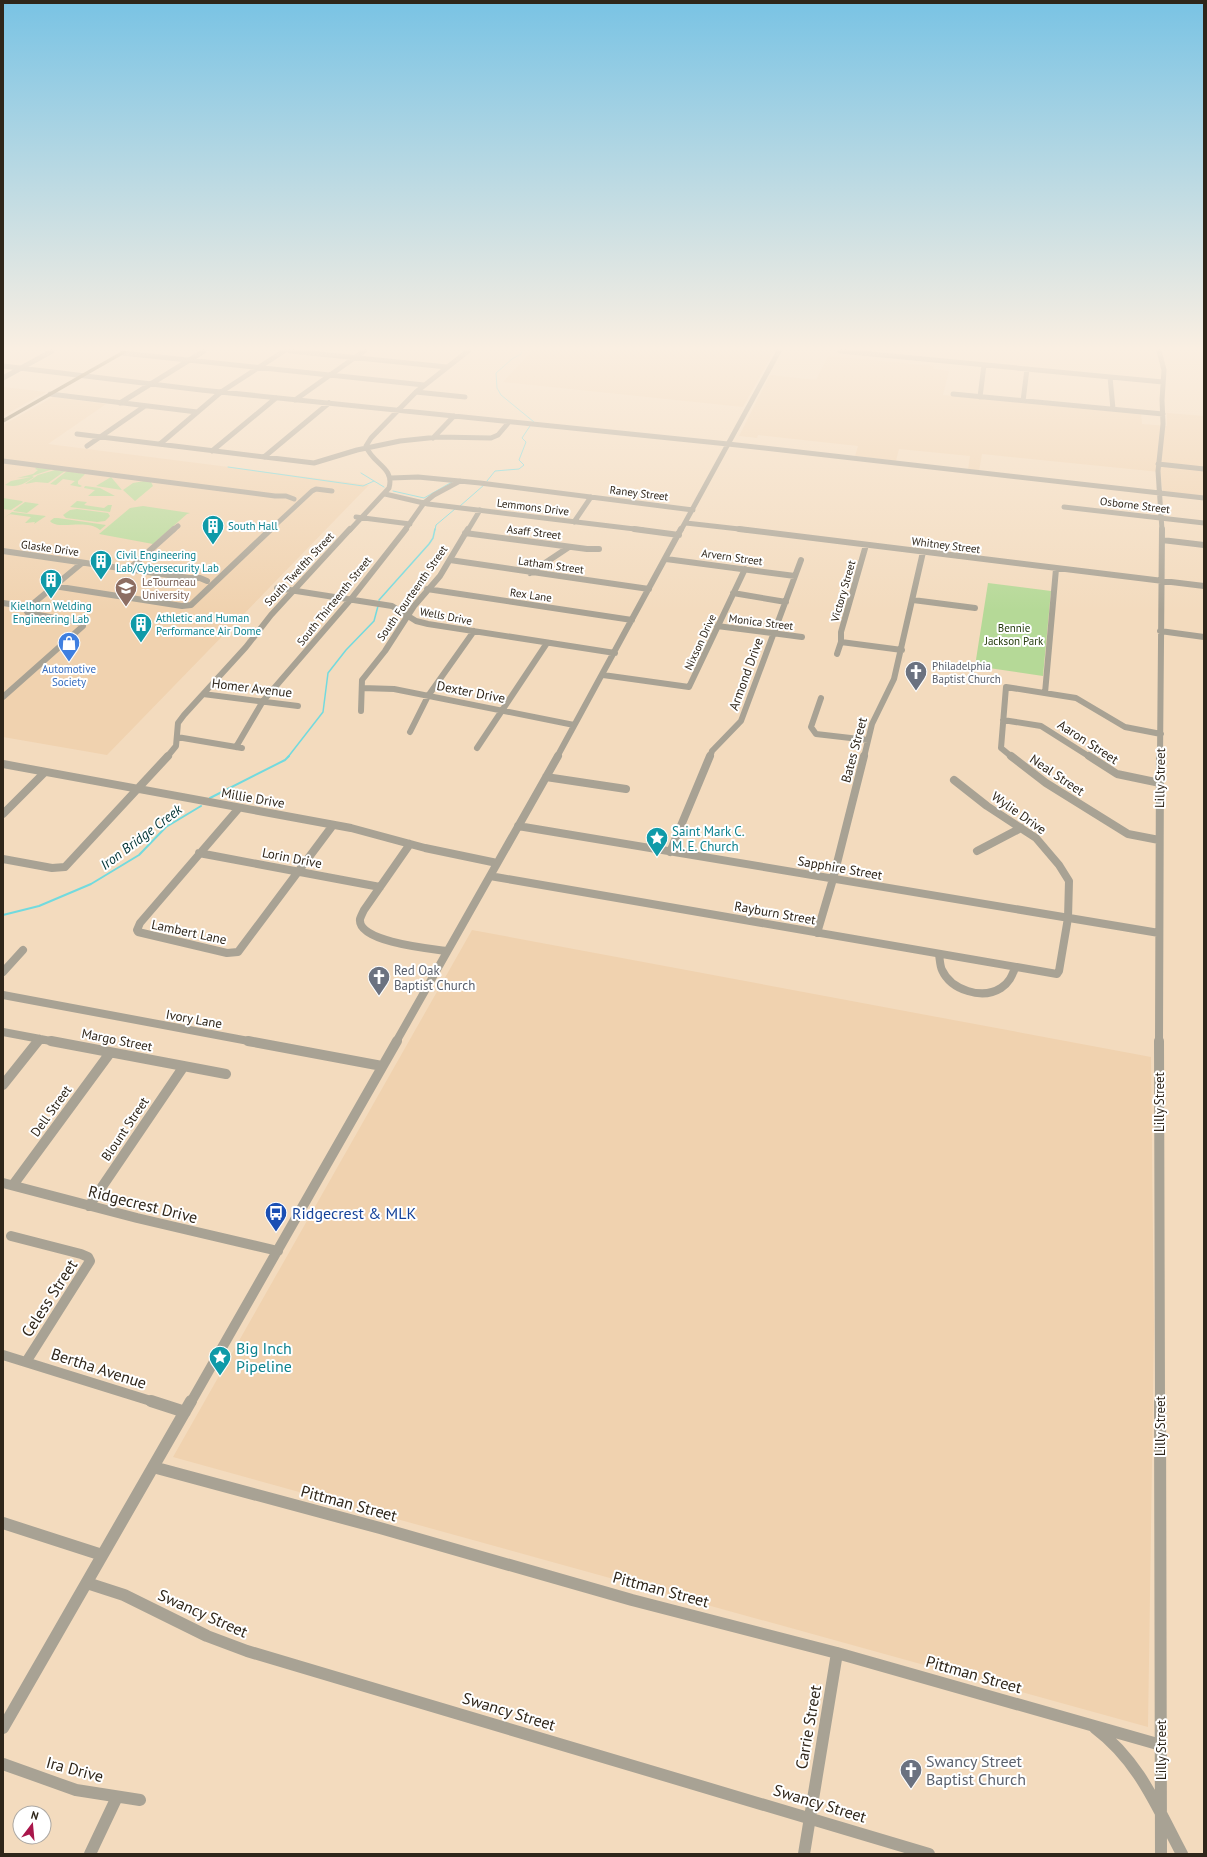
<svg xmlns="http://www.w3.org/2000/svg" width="1207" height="1857" font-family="'PT Sans',sans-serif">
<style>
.built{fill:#f0d2af}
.green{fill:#b5d997}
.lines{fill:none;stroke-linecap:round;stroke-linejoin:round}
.stream-far2{stroke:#72dade;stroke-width:1}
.stream-far1{stroke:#72dade;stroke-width:1.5}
.stream{stroke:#72dade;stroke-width:2}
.minor-far4{stroke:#a8a294;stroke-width:5}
.minor-far3{stroke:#a8a294;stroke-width:6}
.minor-far2{stroke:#a8a294;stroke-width:8}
.minor-far1{stroke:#a8a294;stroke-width:10}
.minor{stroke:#a8a294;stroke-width:12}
.major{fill:#796f55;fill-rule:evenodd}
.labels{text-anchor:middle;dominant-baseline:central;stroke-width:4;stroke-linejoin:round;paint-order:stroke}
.far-street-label{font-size:11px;fill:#2f261a;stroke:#fff}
.far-culture-label{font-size:11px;fill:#0d838f;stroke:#fff;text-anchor:start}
.far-education-label{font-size:11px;fill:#785e54;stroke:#fff;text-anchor:start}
.far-park-label{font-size:11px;fill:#253c0d;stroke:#fff}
.far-worship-label{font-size:11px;fill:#5b616d;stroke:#fff;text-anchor:start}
.far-shop-label{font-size:11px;fill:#366cbe;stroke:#fff}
.street-label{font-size:13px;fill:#2f261a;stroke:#fff}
.culture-label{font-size:13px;fill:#0d838f;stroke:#fff;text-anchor:start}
.worship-label{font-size:13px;fill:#5b616d;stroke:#fff;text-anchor:start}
.water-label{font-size:14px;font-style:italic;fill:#003436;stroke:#fff}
.near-street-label{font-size:16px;fill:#2f261a;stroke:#fff}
.near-transit-label{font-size:16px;fill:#164399;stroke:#fff;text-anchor:start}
.near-culture-label{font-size:16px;fill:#0d838f;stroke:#fff;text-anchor:start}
.near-worship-label{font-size:16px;fill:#5b616d;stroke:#fff;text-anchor:start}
</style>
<rect width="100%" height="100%" fill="#f3dbbe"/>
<path class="built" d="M532,351H774L743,407L503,382Z
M828,356L934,366L933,369L949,371L943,395L1141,413L1142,424L1167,426V413L1204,416V496L1163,492L1160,472L982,454L979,471L968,470L970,456L899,449L896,461L855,456L858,446L758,435L757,438L739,436L770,375L816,380Z
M3,387L46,392L3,416Z
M53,397L106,404L48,444L369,485L107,755L3,737V425Z
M472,930L1151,1057L1154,1329L1148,1727L173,1457Z"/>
<path class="green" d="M36,468L53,469L32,476L34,477C24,484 18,488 5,485L11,481L31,477L17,478L33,474L38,470L35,469Z
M55,470L65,471L48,483L36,482L25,484L38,475Z
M67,471L85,474L78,481V484L82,486L80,487L70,485L75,481L63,479L56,485L50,484Z
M111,477L122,490L96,486Z
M144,481L151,482L153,486L135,501L123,490L133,483Z
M85,486L100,488L115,496H88L95,490L84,488Z
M3,498L22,501L23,502L11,510L3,509Z
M77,501L87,502L84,505L104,508L108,505H112L110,512L70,507Z
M25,502L39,504L27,513L13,511Z
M143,506L190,513L187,514L153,544L99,534L130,508Z
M77,509L108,513L110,516L105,521L97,522L66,518L63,515L70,510Z
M12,512L46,516L34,524L35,522L25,523L31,517L9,514L3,519Z
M54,518H58L106,525L100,530C86,518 58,531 50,521Z
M988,583L1051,591L1043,676L975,666Z"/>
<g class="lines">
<path class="stream-far2" d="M522,351L521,354L512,359L496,373L497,388L501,395L534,422
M3,353L9,351
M228,467L363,486L374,481L384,487
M361,473L374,481
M487,481L495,471L519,469L524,465L519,460L526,442L522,438L530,426
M393,491L424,498L452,482
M460,506L484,485
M435,530L436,525L455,509"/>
<path class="stream-far1" d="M379,600L429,544L433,538L435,529
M288,757L323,712L328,673L346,650L374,621L378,606"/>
<path class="stream" d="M210,798L285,760L289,756
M3,915L39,906L91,884L139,855L166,827L201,806"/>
<path class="minor-far4" d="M290,351L447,367
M840,351L1163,382
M1159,351L1164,370L1162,400L1163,424L1158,471L1162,530
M122,353L424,385
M3,366L201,390L728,444L1204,498
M1110,377L1113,409
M3,378L52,351
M416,392L465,397
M50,394L197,412
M953,394L1163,414
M980,397L984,365
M295,400L364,351
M1023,401L1027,369
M120,403L204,351
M77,434L314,463L357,450L400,441L438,437L491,438L498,435L509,422
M433,438L454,416
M160,444L221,392L284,351
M87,446L145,406
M212,451L276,398
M264,457L329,403
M3,461L275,496H286L294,499
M1158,464L1204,469
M391,478L418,477L480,483L693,510
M385,494L428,504L643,530
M1064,507L1204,523
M356,517L410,524
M574,522L591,497
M686,523L748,530
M173,530L178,526
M270,530L312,491L316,489L332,491
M350,530L389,488C395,467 372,464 366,446L371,438L416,392L468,351
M405,530L424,503L434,495L460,481
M468,530L480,510
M681,530L779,351"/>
<path class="minor-far3" d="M634,529L679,535
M739,529L1204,586
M465,533L587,549H599
M1162,540L1204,545
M3,551L189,578H200L207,581
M666,559L795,576
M450,560L649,589
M128,570L174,529
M530,573L569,547
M54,586L182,606L191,605L271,529
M277,588L392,606L416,621L428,624L615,653
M427,589L632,620
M733,593L786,602
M913,600L975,608
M3,603L29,607L82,563
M717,626L802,637
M1160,631L1204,637
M841,642L902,650
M837,654L841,642V632L866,545
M603,675L689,687L745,569
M362,688L394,689L574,725
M1045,693L1056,569
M203,694L298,706
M3,697L83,626L82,623L28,613L26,610L29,607
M821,698L811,727L816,734L868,740
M361,711L362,680L385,651L414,606L440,576L468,529
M1003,720L1041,726L1090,757
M410,732L428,696L474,631
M177,737L242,748
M236,747L263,701L351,599L406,529
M477,748L547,643
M167,757L176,746L178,723L184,715L246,647L271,615L350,529
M557,757L681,529
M710,757L712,751L741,721L801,560
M864,757L872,724L894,679L923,552
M1012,757L1001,748L1006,687L1076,698L1125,727L1161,734
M1160,757L1162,529"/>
<path class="minor-far2" d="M1011,756L1046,783L1128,834L1159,840
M1089,756L1117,774L1160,783
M3,764L351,828L425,848L497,863
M546,777L626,789
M239,808L140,923L137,930L138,932L227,953L238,952L333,825
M3,814L45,772
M518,826L1159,933
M410,844L364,910C363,912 361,916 360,919C357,942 432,949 447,951
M977,851L1021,828
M670,852L710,756
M199,853L380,887
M3,859L52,868L65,867L168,756
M490,876L1057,974L1059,971L1068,918L1069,881L1059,865L1036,838L987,806L954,780
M817,933L833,879L864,756
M939,955C940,960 940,966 942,970C951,990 982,1000 1001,988C1009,983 1012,976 1015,968
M3,972L23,950
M3,995L254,1042
M3,1032L56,1042
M38,1042L40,1039
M396,1042L558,756
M1159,1042L1160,756"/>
<path class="minor-far1" d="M51,1041L226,1074
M248,1041L382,1066
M1159,1041L1160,1402
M3,1085L38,1041
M3,1183L137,1218L278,1251
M13,1185L110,1053
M89,1206L184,1066
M11,1236L81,1254L88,1257L90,1261L26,1362
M3,1355L154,1402
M191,1402L397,1041"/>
<path class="minor" d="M151,1401L185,1412
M1160,1401L1161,1854
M153,1467L380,1528L632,1600L837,1653L1161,1745
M3,1523L102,1555
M87,1583L124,1595L207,1636L247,1651L929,1854
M3,1728L191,1401
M1095,1728C1139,1761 1157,1807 1182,1854
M3,1764L76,1790L140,1800
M90,1854L117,1797
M804,1854L837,1653"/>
<path class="major" d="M122,351H129L3,423V419Z"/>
</g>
<linearGradient id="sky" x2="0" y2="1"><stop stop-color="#79c3e4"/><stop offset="0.57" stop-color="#faefe2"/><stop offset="1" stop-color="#faefe2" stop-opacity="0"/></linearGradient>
<rect width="1207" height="611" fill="url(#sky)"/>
<defs>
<g id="building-pin" transform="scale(1.15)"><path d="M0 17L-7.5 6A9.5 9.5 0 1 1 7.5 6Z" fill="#0f9aa8" stroke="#fff"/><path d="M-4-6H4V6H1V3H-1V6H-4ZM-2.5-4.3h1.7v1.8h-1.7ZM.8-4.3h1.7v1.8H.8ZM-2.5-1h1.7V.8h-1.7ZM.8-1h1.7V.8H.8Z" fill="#fff"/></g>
<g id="university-pin" transform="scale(1.15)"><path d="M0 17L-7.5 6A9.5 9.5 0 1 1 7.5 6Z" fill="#8d6e63" stroke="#fff"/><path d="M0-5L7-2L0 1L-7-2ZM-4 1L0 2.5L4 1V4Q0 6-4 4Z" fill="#fff"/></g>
<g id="shop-pin" transform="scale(1.15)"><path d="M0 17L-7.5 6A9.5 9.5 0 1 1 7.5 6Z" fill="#3f7fe0" stroke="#fff"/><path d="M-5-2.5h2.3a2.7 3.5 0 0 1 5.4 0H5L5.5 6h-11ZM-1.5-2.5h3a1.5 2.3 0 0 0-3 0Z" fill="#fff"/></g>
<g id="church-pin" transform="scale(1.15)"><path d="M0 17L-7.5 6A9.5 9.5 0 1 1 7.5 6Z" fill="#6b7280" stroke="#fff"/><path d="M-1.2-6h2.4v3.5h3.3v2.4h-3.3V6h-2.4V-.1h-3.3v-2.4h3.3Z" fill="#fff"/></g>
<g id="sight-pin" transform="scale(1.15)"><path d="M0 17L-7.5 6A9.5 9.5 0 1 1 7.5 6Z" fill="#0f9aa8" stroke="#fff"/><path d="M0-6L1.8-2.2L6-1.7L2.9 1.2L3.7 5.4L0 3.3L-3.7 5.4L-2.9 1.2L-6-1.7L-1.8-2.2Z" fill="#fff"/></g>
<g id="bus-pin" transform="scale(1.15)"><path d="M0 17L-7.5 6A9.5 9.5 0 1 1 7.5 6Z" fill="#1a4fb4" stroke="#fff"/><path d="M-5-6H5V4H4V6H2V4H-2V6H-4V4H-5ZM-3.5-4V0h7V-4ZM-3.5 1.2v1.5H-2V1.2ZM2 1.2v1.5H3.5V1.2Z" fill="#fff"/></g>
</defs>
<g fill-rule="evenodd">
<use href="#building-pin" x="213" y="526"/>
<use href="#building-pin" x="101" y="561"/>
<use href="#building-pin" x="51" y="580"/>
<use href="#university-pin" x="126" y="588"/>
<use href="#building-pin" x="141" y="624"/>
<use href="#shop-pin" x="69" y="643"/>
<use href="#church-pin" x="916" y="672"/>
<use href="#sight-pin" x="657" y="838"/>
<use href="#church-pin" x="379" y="977"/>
<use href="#bus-pin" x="276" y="1213"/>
<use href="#sight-pin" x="220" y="1357"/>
<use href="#church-pin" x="911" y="1770"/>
</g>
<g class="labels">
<g class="far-street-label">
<text transform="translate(639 493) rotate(7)">Raney Street</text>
<text transform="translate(1135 505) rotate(7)">Osborne Street</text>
<text transform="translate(533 507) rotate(7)">Lemmons Drive</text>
<text transform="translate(534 532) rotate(7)">Asaff Street</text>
<text transform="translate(946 545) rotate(7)">Whitney Street</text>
<text transform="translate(50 548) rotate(8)">Glaske Drive</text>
<text transform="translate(732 557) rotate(8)">Arvern Street</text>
<text transform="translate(551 565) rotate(8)">Latham Street</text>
<text transform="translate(299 569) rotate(-47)">South Twelfth Street</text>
<text transform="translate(843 591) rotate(-74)">Victory Street</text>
<text transform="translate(412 593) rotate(-55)">South Fourteenth Street</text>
<text transform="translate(531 595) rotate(8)">Rex Lane</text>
<text transform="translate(334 601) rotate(-51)">South Thirteenth Street</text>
<text transform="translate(446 616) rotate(11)">Wells Drive</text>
<text transform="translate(761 622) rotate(7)">Monica Street</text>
<text transform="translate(700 642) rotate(-65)">Nixson Drive</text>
</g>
<g class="far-culture-label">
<text x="228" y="526">South Hall</text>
<text x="116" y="555">Civil Engineering<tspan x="116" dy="13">Lab/Cybersecurity Lab</tspan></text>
<text x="51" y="606" text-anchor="middle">Kielhorn Welding<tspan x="51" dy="13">Engineering Lab</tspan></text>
<text x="156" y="618">Athletic and Human<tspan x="156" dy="13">Performance Air Dome</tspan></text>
</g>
<g class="far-education-label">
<text x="142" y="582">LeTourneau<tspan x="142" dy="13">University</tspan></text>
</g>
<g class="far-park-label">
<text x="1014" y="628">Bennie<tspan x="1014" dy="13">Jackson Park</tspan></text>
</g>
<g class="far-worship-label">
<text x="932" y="666">Philadelphia<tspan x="932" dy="13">Baptist Church</tspan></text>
</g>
<g class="far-shop-label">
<text x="69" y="669">Automotive<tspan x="69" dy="13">Society</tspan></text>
</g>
<g class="street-label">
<text transform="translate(746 674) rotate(-70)">Armond Drive</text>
<text transform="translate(252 688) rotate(7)">Homer Avenue</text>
<text transform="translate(471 692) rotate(11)">Dexter Drive</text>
<text transform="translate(1088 742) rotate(33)">Aaron Street</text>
<text transform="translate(854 750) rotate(-75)">Bates Street</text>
<text transform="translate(1057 775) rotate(34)">Neal Street</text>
<text transform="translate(1160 778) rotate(-89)">Lilly Street</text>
<text transform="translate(253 798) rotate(10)">Millie Drive</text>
<text transform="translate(1019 813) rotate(35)">Wylie Drive</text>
<text transform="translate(292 858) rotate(11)">Lorin Drive</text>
<text transform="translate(840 868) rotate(10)">Sapphire Street</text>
<text transform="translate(775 913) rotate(10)">Rayburn Street</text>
<text transform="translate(189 932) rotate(12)">Lambert Lane</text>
<text transform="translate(194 1019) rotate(10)">Ivory Lane</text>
<text transform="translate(117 1040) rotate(11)">Margo Street</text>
<text transform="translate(1159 1102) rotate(-90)">Lilly Street</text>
<text transform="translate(51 1111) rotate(-54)">Dell Street</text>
<text transform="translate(125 1129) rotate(-56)">Blount Street</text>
<text transform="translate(1160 1426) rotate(-90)">Lilly Street</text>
<text transform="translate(1161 1750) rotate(-90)">Lilly Street</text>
</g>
<g class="culture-label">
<text x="672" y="831">Saint Mark C.<tspan x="672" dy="15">M. E. Church</tspan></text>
</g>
<g class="worship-label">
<text x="394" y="970">Red Oak<tspan x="394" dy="15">Baptist Church</tspan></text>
</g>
<g class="water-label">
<text transform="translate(141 837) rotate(-37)">Iron Bridge Creek</text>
</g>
<g class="near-street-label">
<text transform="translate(143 1204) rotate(14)">Ridgecrest Drive</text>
<text transform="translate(49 1298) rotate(-57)">Celess Street</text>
<text transform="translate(99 1368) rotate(18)">Bertha Avenue</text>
<text transform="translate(349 1503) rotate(15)">Pittman Street</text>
<text transform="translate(661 1589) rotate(15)">Pittman Street</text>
<text transform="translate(203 1613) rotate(24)">Swancy Street</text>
<text transform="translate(974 1674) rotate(16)">Pittman Street</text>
<text transform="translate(509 1711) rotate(17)">Swancy Street</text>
<text transform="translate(808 1727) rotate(-80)">Carrie Street</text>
<text transform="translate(75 1769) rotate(15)">Ira Drive</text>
<text transform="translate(820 1803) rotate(17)">Swancy Street</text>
</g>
<g class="near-transit-label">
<text x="292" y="1213">Ridgecrest &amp; MLK</text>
</g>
<g class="near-culture-label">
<text x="236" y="1348">Big Inch<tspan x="236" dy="18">Pipeline</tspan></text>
</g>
<g class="near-worship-label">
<text x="926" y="1761">Swancy Street<tspan x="926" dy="18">Baptist Church</tspan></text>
</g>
</g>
<rect width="1207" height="1857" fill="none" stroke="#2f261a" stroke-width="8"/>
<g transform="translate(32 1825) rotate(16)"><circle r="19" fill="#ffffff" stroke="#aca8a3"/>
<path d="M0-3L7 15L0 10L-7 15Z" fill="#a9164b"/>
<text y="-6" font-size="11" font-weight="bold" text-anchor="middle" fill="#2f261a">N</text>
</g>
</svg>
